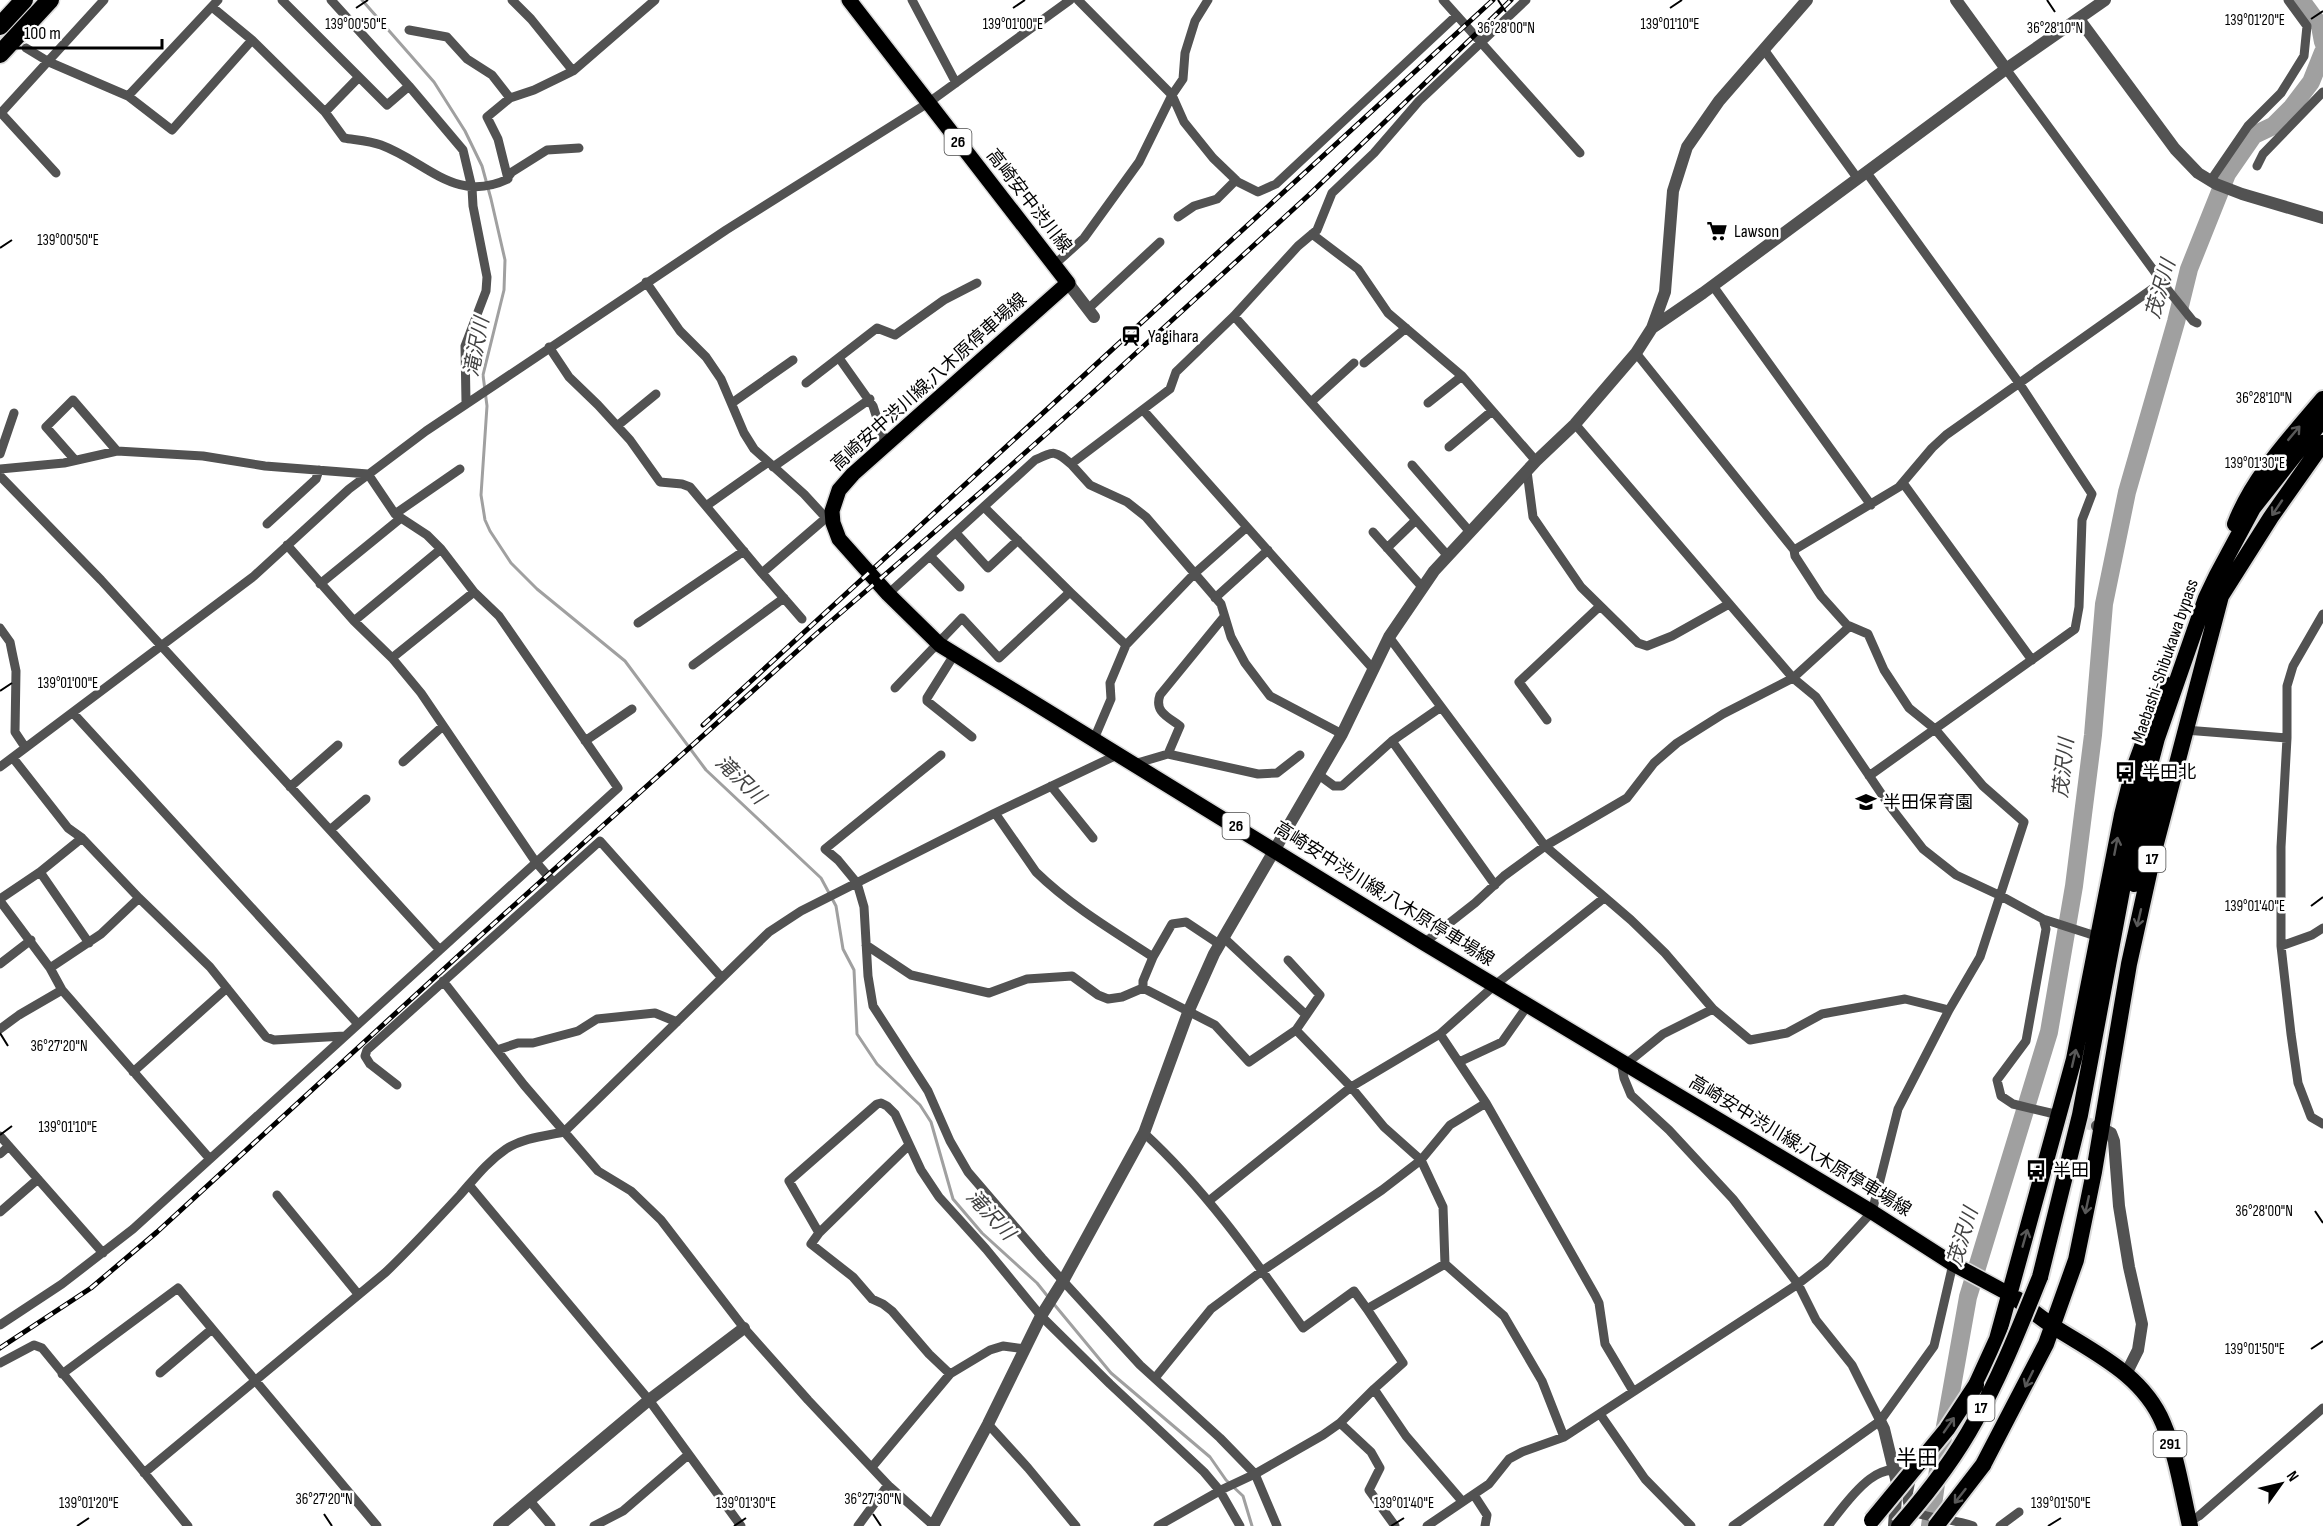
<svg xmlns="http://www.w3.org/2000/svg" width="2323" height="1526" font-family="'Sofia Sans Condensed','Noto Sans JP',sans-serif">
<style>
.lines{fill:none;stroke-linecap:round;stroke-linejoin:round}
.stream{stroke:#a0a0a0;stroke-width:3}
.river{stroke:#a0a0a0;stroke-width:18}
.minor-tunnel{stroke:#d9d9d9;stroke-width:9;stroke-dasharray:9 4.5;stroke-linecap:butt}
.tertiary-tunnel{stroke:#d9d9d9;stroke-width:12;stroke-dasharray:12 6;stroke-linecap:butt}
.primary-casing{stroke:#dbdbdb;stroke-width:18}
.trunk-casing{stroke:#dbdbdb;stroke-width:20}
.motorway-casing{stroke:#dbdbdb;stroke-width:21}
.minor{stroke:#525252;stroke-width:9}
.tertiary{stroke:#525252;stroke-width:12}
.primary{stroke:#000;stroke-width:15}
.trunk{stroke:#000;stroke-width:16}
.motorway{stroke:#000;stroke-width:18}
.rail-casing{stroke:#000;stroke-width:5}
.rail{stroke:#fff;stroke-width:3;stroke-dasharray:9;stroke-linecap:butt}
.trunk-bridge-casing{stroke:#dbdbdb;stroke-width:20;stroke-linecap:butt}
.trunk-bridge{stroke:#000;stroke-width:16}
.oneway{stroke:#595959}
.ticks{fill:none;stroke:#000;stroke-width:2}
.labels{text-anchor:middle;dominant-baseline:central;stroke-width:5;stroke-linejoin:round;paint-order:stroke}
.shield{fill:#fff;stroke:#4c4c4c;stroke-width:1.5}
.shield-label{font-size:16px;font-weight:bold;fill:#000}
.street-label{font-size:18px;fill:#000;stroke:#fff}
.poi-label{font-size:18px;fill:#000;stroke:#fff;text-anchor:start}
.water-label{font-size:20px;font-style:italic;fill:#414141;stroke:#fff}
.quarter-label{font-size:21px;fill:#000;stroke:#fff}
.ticks-label{font-size:15px;text-anchor:middle;fill:#000;stroke:#fff;stroke-width:5;stroke-linejoin:round;paint-order:stroke}
</style>
<rect width="100%" height="100%" fill="#fff"/>
<g class="lines">
<path class="stream" d="M362,0L434,82L465,131L482,166L491,199L505,260L504,290L483,375L487,406L481,495L485,520L490,531L511,563L537,589L625,661L706,770L821,878L836,906L843,949L854,970L857,1034L877,1064L920,1105L931,1122L953,1199L982,1233L1037,1283L1049,1298
M1053,1303L1111,1373L1210,1457L1226,1480L1243,1496L1252,1526"/>
<path class="river" d="M2301,0L2320,26L2323,42
M1930,1526L1941,1449L1968,1297L2049,1032L2074,886L2093,735L2104,604L2127,492L2176,322L2189,269L2227,174L2254,135L2273,126L2292,107L2311,82L2323,52"/>
<path class="minor-tunnel" d="M0,35L26,48"/>
<path class="tertiary-tunnel" d="M2069,1118L2097,1126"/>
<g class="primary-casing">
<path id="primary" d="M849,0L1068,283L853,474L839,490L832,511L833,523L839,539L888,594L940,645L1424,943L1872,1212L1953,1264L2009,1294"/>
</g>
<g class="trunk-casing">
<path id="trunk" d="M2235,524C2253,477 2291,437 2323,399
M2217,606L2221,596L2271,517L2323,443
M2134,884L2161,779
M2040,1277L2080,1115L2135,821L2157,738L2206,598L2217,575L2253,508L2323,419
M2017,1299C2029,1309 2041,1318 2054,1327C2095,1353 2143,1375 2163,1423C2177,1456 2182,1492 2190,1526
M1976,1385L1997,1339L2074,1059L2122,815L2133,771L2165,684
M1983,1465L2046,1344L2076,1260L2094,1172L2129,964L2154,851L2221,596"/>
</g>
<g class="motorway-casing">
<path id="motorway" d="M0,26L24,0
M0,54L50,0"/>
</g>
<path class="minor" d="M331,0L409,86L463,150L472,188L473,206L487,277L486,291L465,346L466,402
M512,0L531,19L573,71
M912,0L956,83
M1078,0L1172,95L1184,122L1213,158L1238,182L1258,192L1276,184L1456,16
M1443,0L1580,153
M212,7L252,40L325,112L359,77L282,0
M409,30L447,37L467,59L492,75L510,98
M26,48L49,62L128,96L172,130L252,40
M1765,51L1858,179
M2006,69L2168,290L2193,321L2197,323
M359,77L387,105L409,86
M128,96L218,0
M325,112L344,138C356,140 370,141 381,145C427,162 455,204 508,179L498,139L487,117L510,98L534,90L573,71L655,0
M1,113L56,173
M0,114L104,0
M2257,166L2263,154L2323,92
M1867,173L2019,383L2092,494L2082,520L2079,607L2075,629L1869,776
M508,177L512,172L547,150L579,148
M2211,180L2248,126L2281,93L2304,56L2307,26L2288,0
M1178,217L1194,206L1217,199L1236,180
M1312,234L1358,269L1388,313L1462,376L1536,461
M1054,265L1084,238L1139,162L1172,95L1183,79L1185,53L1195,21L1208,0
M646,282L680,331L706,357L721,379L744,433L754,449L804,494L826,518L832,517
M1713,286L1871,505
M1088,309L1160,242
M1234,316L1448,556
M549,347L569,377L598,405L630,440L660,482L682,484L690,487L762,573L826,518
M839,358L873,406L886,446
M1364,363L1406,328
M806,383L877,328L895,335L944,300L977,283
M1311,402L1354,363
M732,403L793,360
M1428,403L1462,376
M1143,410L1374,670
M1575,424L1793,678L1816,697L1889,805L1923,849L1956,875L2001,896L2043,919L2046,929L2026,1041L1997,1080L2001,1096L2013,1104L2059,1115
M617,426L656,394
M1449,447L1492,411
M0,454L14,413
M75,460L46,427L73,400L117,451
M1071,464L1090,485L1127,502L1146,517L1221,604L1231,637L1245,663L1270,696L1342,734
M1412,465L1470,532
M773,467L870,399
M0,469L64,463L117,451L203,456L265,466L368,474L395,514L427,535L441,549L474,592L499,616L618,788L133,1229L62,1284L0,1325
M1527,471L1533,517L1581,587L1638,643L1647,646L1672,636L1729,604
M0,476L101,580L439,949
M1903,483L2032,660
M706,506L767,463
M395,514L460,469
M267,524L316,479L319,470
M1373,532L1423,588
M956,533L988,568L1018,540
M287,545L354,621L392,658L421,693L535,861L553,882
M1387,548L1416,520
M1794,550L1899,487L1932,448L1946,435L2162,282
M930,556L960,587
M762,573L802,619
M320,584L401,518
M1070,592L1126,645
M888,594L1035,460C1054,451 1055,450 1071,464L1170,389L1176,372L1234,316L1298,246L1317,230L1332,193L1374,153L1419,101L1526,0
M1215,598L1268,550
M2323,614L2293,666L2287,686V738L2281,847V946L2291,1034L2298,1083L2311,1117L2323,1124
M354,621L441,549
M638,623L744,551
M0,628L10,642L12,652L16,671L15,732L25,747
M1389,637L1545,846L1631,920L1665,953L1713,1009L1750,1040L1787,1033L1822,1014L1905,999L1949,1010
M954,655L927,698V701L972,737
M392,658L474,592
M693,665L784,598
M895,688L962,618L999,658L1070,592L984,507
M73,713L358,1024
M1547,720L1519,682L1600,606
M2185,730L2287,738
M1094,739L1111,699L1110,683L1126,645L1194,574L1247,527
M585,741L632,709
M1392,741L1495,885
M1168,754L1258,774L1277,773L1300,755
M941,755L825,849L838,860L857,883L864,907L868,976L873,1006L928,1091L950,1141L968,1172L1042,1258L1140,1365L1220,1438L1255,1474L1277,1526
M13,758L68,828L82,838L139,898L210,967L266,1037L274,1040L344,1036
M403,762L443,726
M1134,764L1168,754L1180,726C1168,717 1154,712 1160,695L1223,618
M0,767L254,576L349,489L426,431L726,230L928,103L1070,0
M1319,775L1334,786H1342L1392,741L1441,707
M1051,786L1093,838
M290,787L338,745
M995,813L1036,872C1071,906 1113,931 1153,957L1143,981V988
M330,830L366,799
M40,872L89,943
M1604,898L1495,985L1440,1034L1486,1103L1595,1295L1599,1303L1605,1344L1633,1391
M0,899L40,872L82,838
M0,901L50,968L62,990L210,1159
M2043,919L2099,937
M1223,937L1305,1014
M1424,943L1475,903L1504,876L1545,846L1627,798L1654,763L1677,743L1723,714L1793,678L1850,626
M866,945L911,975L989,993L1027,979L1072,976L1098,995L1108,999L1122,997L1143,988L1215,1025L1249,1062L1296,1030L1320,995L1288,960
M2281,946L2312,935L2323,928
M1153,957L1172,924L1186,922L1219,944
M0,964L31,940
M50,968L101,934L139,898
M443,981L524,1085L598,1171L631,1191L661,1220L744,1328L808,1400L888,1485L933,1525
M1713,1009L1663,1034L1626,1064L1622,1067L1624,1078L1631,1095L1669,1130L1733,1199L1798,1284L1816,1320L1852,1365L1880,1421
M0,1029L19,1015L62,990
M497,1050L518,1043H533L578,1031L597,1019L655,1013L677,1022
M1459,1062L1502,1042L1528,1005
M133,1072L227,988
M397,1085L370,1064L365,1056L367,1050L600,841L722,978
M1144,1133C1206,1190 1254,1259 1303,1328L1354,1291L1367,1309
M0,1136L103,1253
M909,1145L819,1233L811,1244L853,1277L872,1299L883,1304L892,1311L929,1354L950,1374
M0,1154L9,1146
M469,1185L649,1400L741,1526
M277,1195L358,1294
M1210,1200L1351,1087L1440,1034
M0,1212L38,1179
M819,1233L789,1181L877,1104L881,1103L887,1106L895,1114L921,1170L939,1197L986,1249L1041,1316L1110,1384L1204,1472L1220,1491L1240,1526
M1445,1264L1504,1316L1542,1381L1564,1437
M0,1363L34,1345L42,1348L188,1526
M160,1373L212,1329
M62,1374L178,1288L377,1526
M1155,1378L1211,1309L1262,1271L1382,1190L1421,1160L1450,1125L1486,1103
M1374,1389L1406,1436L1462,1501
M1600,1414L1645,1479L1691,1526
M1340,1423L1371,1452L1380,1468L1369,1490L1395,1526
M988,1424L1028,1468L1076,1526
M872,1467L950,1374L990,1350L1003,1346L1025,1349
M144,1473L386,1272C412,1247 436,1221 460,1195C475,1178 487,1162 506,1149C523,1138 545,1136 564,1132L769,932L801,911L995,813L1119,754
M1474,1495L1487,1515L1485,1526
M530,1501L551,1526
M2189,1522L2199,1516L2323,1408
M594,1526L623,1511L688,1455
M858,1526L888,1485
M1158,1526L1223,1489L1255,1474L1323,1435L1340,1423L1374,1389L1403,1363L1367,1309L1445,1264L1443,1207L1421,1160L1384,1127L1351,1087L1296,1030
M1427,1526L1489,1484L1509,1459L1522,1452L1564,1437L1798,1284L1825,1263L1872,1212L1898,1109L1949,1010L1980,957L2024,822L1983,786L1935,729L1909,708L1884,670L1868,634L1847,625L1821,596L1795,556L1794,550L1636,353
M1733,1526L1880,1421L1934,1346L1953,1264
M1828,1526C1844,1506 1882,1447 1911,1480L1907,1500L1909,1509C1928,1520 1952,1518 1973,1526
M2000,1526L2019,1512"/>
<path class="tertiary" d="M1956,0L2006,69
M2079,19L2175,149L2198,173L2216,184L2242,194L2323,218
M1068,283L1094,317
M1652,328L1703,293L2006,69L2105,0
M2097,1126L2111,1133L2114,1141L2119,1206L2129,1267L2142,1324L2138,1350L2126,1374
M1880,1421L1884,1429L1897,1483L1894,1526
M499,1526L649,1400L744,1328
M933,1526L988,1424L1041,1316L1063,1281L1144,1133L1189,1010L1214,954L1342,734L1389,637L1434,571L1536,461L1575,424L1636,353L1652,328L1665,292L1673,191L1687,147L1719,101L1807,0"/>
<use href="#primary" class="primary"/>
<use href="#trunk" class="trunk"/>
<use href="#motorway" class="motorway"/>
<g class="rail-casing">
<path id="rail" d="M703,725L1493,0
M0,1348L91,1288L157,1232L481,935L815,635L982,491L1099,387L1311,193L1511,0"/>
</g>
<use href="#rail" class="rail"/>
<g class="trunk-bridge-casing">
<path id="trunk-bridge" d="M1872,1520L1947,1429L1976,1385
M1899,1526C1927,1494 1955,1458 1975,1421C2001,1375 2020,1326 2040,1277
M1936,1526L1983,1465"/>
</g>
<use href="#trunk-bridge" class="trunk-bridge"/>
</g>
<defs><path id="oneway-shaft" d="M-6 0H5M1.5-3L5.5 0L1.5 3" fill="none" stroke-width="1.6" stroke-linecap="round" stroke-linejoin="round" transform="scale(1.5)"/></defs>
<g class="oneway">
<use href="#oneway-shaft" transform="translate(2294 433) rotate(-50)"/>
<use href="#oneway-shaft" transform="translate(2277 508) rotate(124)"/>
<use href="#oneway-shaft" transform="translate(2116 846) rotate(-79)"/>
<use href="#oneway-shaft" transform="translate(2139 918) rotate(103)"/>
<use href="#oneway-shaft" transform="translate(2074 1058) rotate(-77)"/>
<use href="#oneway-shaft" transform="translate(2087 1205) rotate(102)"/>
<use href="#oneway-shaft" transform="translate(2025 1238) rotate(-74)"/>
<use href="#oneway-shaft" transform="translate(2029 1379) rotate(116)"/>
<use href="#oneway-shaft" transform="translate(1949 1425) rotate(-55)"/>
<use href="#oneway-shaft" transform="translate(1960 1496) rotate(128)"/>
</g>
<path class="ticks" d="M1498,0L1506,12M2047,0L2055,12M356,8L368,0M1013,8L1025,0M1670,8L1682,0M2311,19L2323,11M0,248L12,240M2315,397L2323,410M2311,463L2323,454M0,691L12,683M2311,906L2323,897M0,1033L8,1046M0,1135L12,1126M2315,1211L2323,1223M2311,1349L2323,1341M324,1514L332,1526M873,1514L881,1526M77,1526L89,1518M734,1526L746,1518M1391,1526L1404,1518M2048,1526L2061,1518"/>
<defs>
<g id="supermarket-bare" transform="scale(1.62)"><path d="M-6-5.5h2.5l.6 2H6L4.5 2H-2.5L-4.4-4H-6ZM-1.5 3.2a1.3 1.3 0 1 0 .1 0ZM3 3.2a1.3 1.3 0 1 0 .1 0Z" fill="#000" stroke="#fff" stroke-width="2.5" paint-order="stroke"/></g>
<g id="station-bare" transform="scale(1.62)"><path d="M-3-6H3Q5-6 5-4V2Q5 4 3 4L4.5 6H3L1.5 4h-3L-3 6H-4.5L-3 4Q-5 4-5 2V-4Q-5-6-3-6ZM-3.5-4v3h7v-3ZM-3.5 1v1.5H-2V1ZM2 1v1.5H3.5V1Z" fill="#000" stroke="#fff" stroke-width="2.5" paint-order="stroke"/></g>
<g id="bus-bare" transform="scale(1.62)"><path d="M-5-6H5V4H4V6H2V4H-2V6H-4V4H-5ZM-3.5-4V0h7V-4ZM-3.5 1.2v1.5H-2V1.2ZM2 1.2v1.5H3.5V1.2Z" fill="#000" stroke="#fff" stroke-width="2.5" paint-order="stroke"/></g>
<g id="school-bare" transform="scale(1.62)"><path d="M0-5L7-2L0 1L-7-2ZM-4 1L0 2.5L4 1V4Q0 6-4 4Z" fill="#000" stroke="#fff" stroke-width="2.5" paint-order="stroke"/></g>
</defs>
<g fill-rule="evenodd">
<use href="#supermarket-bare" x="1717" y="231"/>
<use href="#station-bare" x="1131" y="336"/>
<use href="#bus-bare" x="2125" y="772"/>
<use href="#school-bare" x="1866" y="802"/>
<use href="#bus-bare" x="2036" y="1170"/>
</g>
<g class="labels">
<g class="shield">
<rect x="944.5" y="129" width="27" height="26" rx="4.5"/>
<rect x="1222.5" y="813" width="27" height="26" rx="4.5"/>
<rect x="2138.5" y="846" width="27" height="26" rx="4.5"/>
<rect x="1967.5" y="1395" width="27" height="26" rx="4.5"/>
<rect x="2153.5" y="1431" width="33" height="26" rx="4.5"/>
</g>
<g class="shield-label">
<text x="958" y="142">26</text>
<text x="1236" y="826">26</text>
<text x="2152" y="859">17</text>
<text x="1981" y="1408">17</text>
<text x="2170" y="1444">291</text>
</g>
<g class="street-label">
<text transform="translate(1029 201) rotate(52)">高崎安中渋川線</text>
<text transform="translate(929 382) rotate(-42)">高崎安中渋川線;八木原停車場線</text>
<text transform="translate(2165 661) rotate(-71)">Maebashi-Shibukawa bypass</text>
<text transform="translate(1384 894) rotate(32)">高崎安中渋川線;八木原停車場線</text>
<text transform="translate(1800 1146) rotate(31)">高崎安中渋川線;八木原停車場線</text>
</g>
<g class="poi-label">
<text x="1734" y="231">Lawson</text>
<text x="1148" y="336">Yagihara</text>
<text x="2142" y="772">半田北</text>
<text x="1883" y="802">半田保育園</text>
<text x="2053" y="1170">半田</text>
</g>
<g class="water-label">
<text transform="translate(2161 289) rotate(-74)">茂沢川</text>
<text transform="translate(477 347) rotate(-79)">滝沢川</text>
<text transform="translate(2064 768) rotate(-84)">茂沢川</text>
<text transform="translate(740 780) rotate(44)">滝沢川</text>
<text transform="translate(990 1215) rotate(47)">滝沢川</text>
<text transform="translate(1963 1237) rotate(-73)">茂沢川</text>
</g>
<g class="quarter-label">
<text x="1917" y="1458">半田</text>
</g>
</g>
<g class="ticks-label">
<text x="2255" y="25">139°01'20"E</text>
<text x="356" y="29">139°00'50"E</text>
<text x="1013" y="29">139°01'00"E</text>
<text x="1670" y="29">139°01'10"E</text>
<text x="2055" y="33">36°28'10"N</text>
<text x="1506" y="33">36°28'00"N</text>
<text x="68" y="245">139°00'50"E</text>
<text x="2264" y="403">36°28'10"N</text>
<text x="2255" y="468">139°01'30"E</text>
<text x="68" y="688">139°01'00"E</text>
<text x="2255" y="911">139°01'40"E</text>
<text x="59" y="1051">36°27'20"N</text>
<text x="68" y="1132">139°01'10"E</text>
<text x="2264" y="1216">36°28'00"N</text>
<text x="2255" y="1354">139°01'50"E</text>
<text x="324" y="1504">36°27'20"N</text>
<text x="873" y="1504">36°27'30"N</text>
<text x="89" y="1508">139°01'20"E</text>
<text x="746" y="1508">139°01'30"E</text>
<text x="1404" y="1508">139°01'40"E</text>
<text x="2061" y="1508">139°01'50"E</text>
</g>
<g transform="translate(2281 1484) rotate(56)" stroke="#ffffff" stroke-width="4.5" paint-order="stroke">
<path d="M0-4.5L10 22L0 15L-10 22Z" fill="#000000"/>
<text y="-9" font-size="16" font-weight="bold" text-anchor="middle" fill="#000000">N</text>
</g>
<path d="M15 39v9h147v-9" fill="none" stroke="#000000" stroke-width="3"/>
<text x="24" y="39" font-size="18" fill="#000000" stroke="#ffffff" stroke-width="4.5" paint-order="stroke">100 m</text>
</svg>
